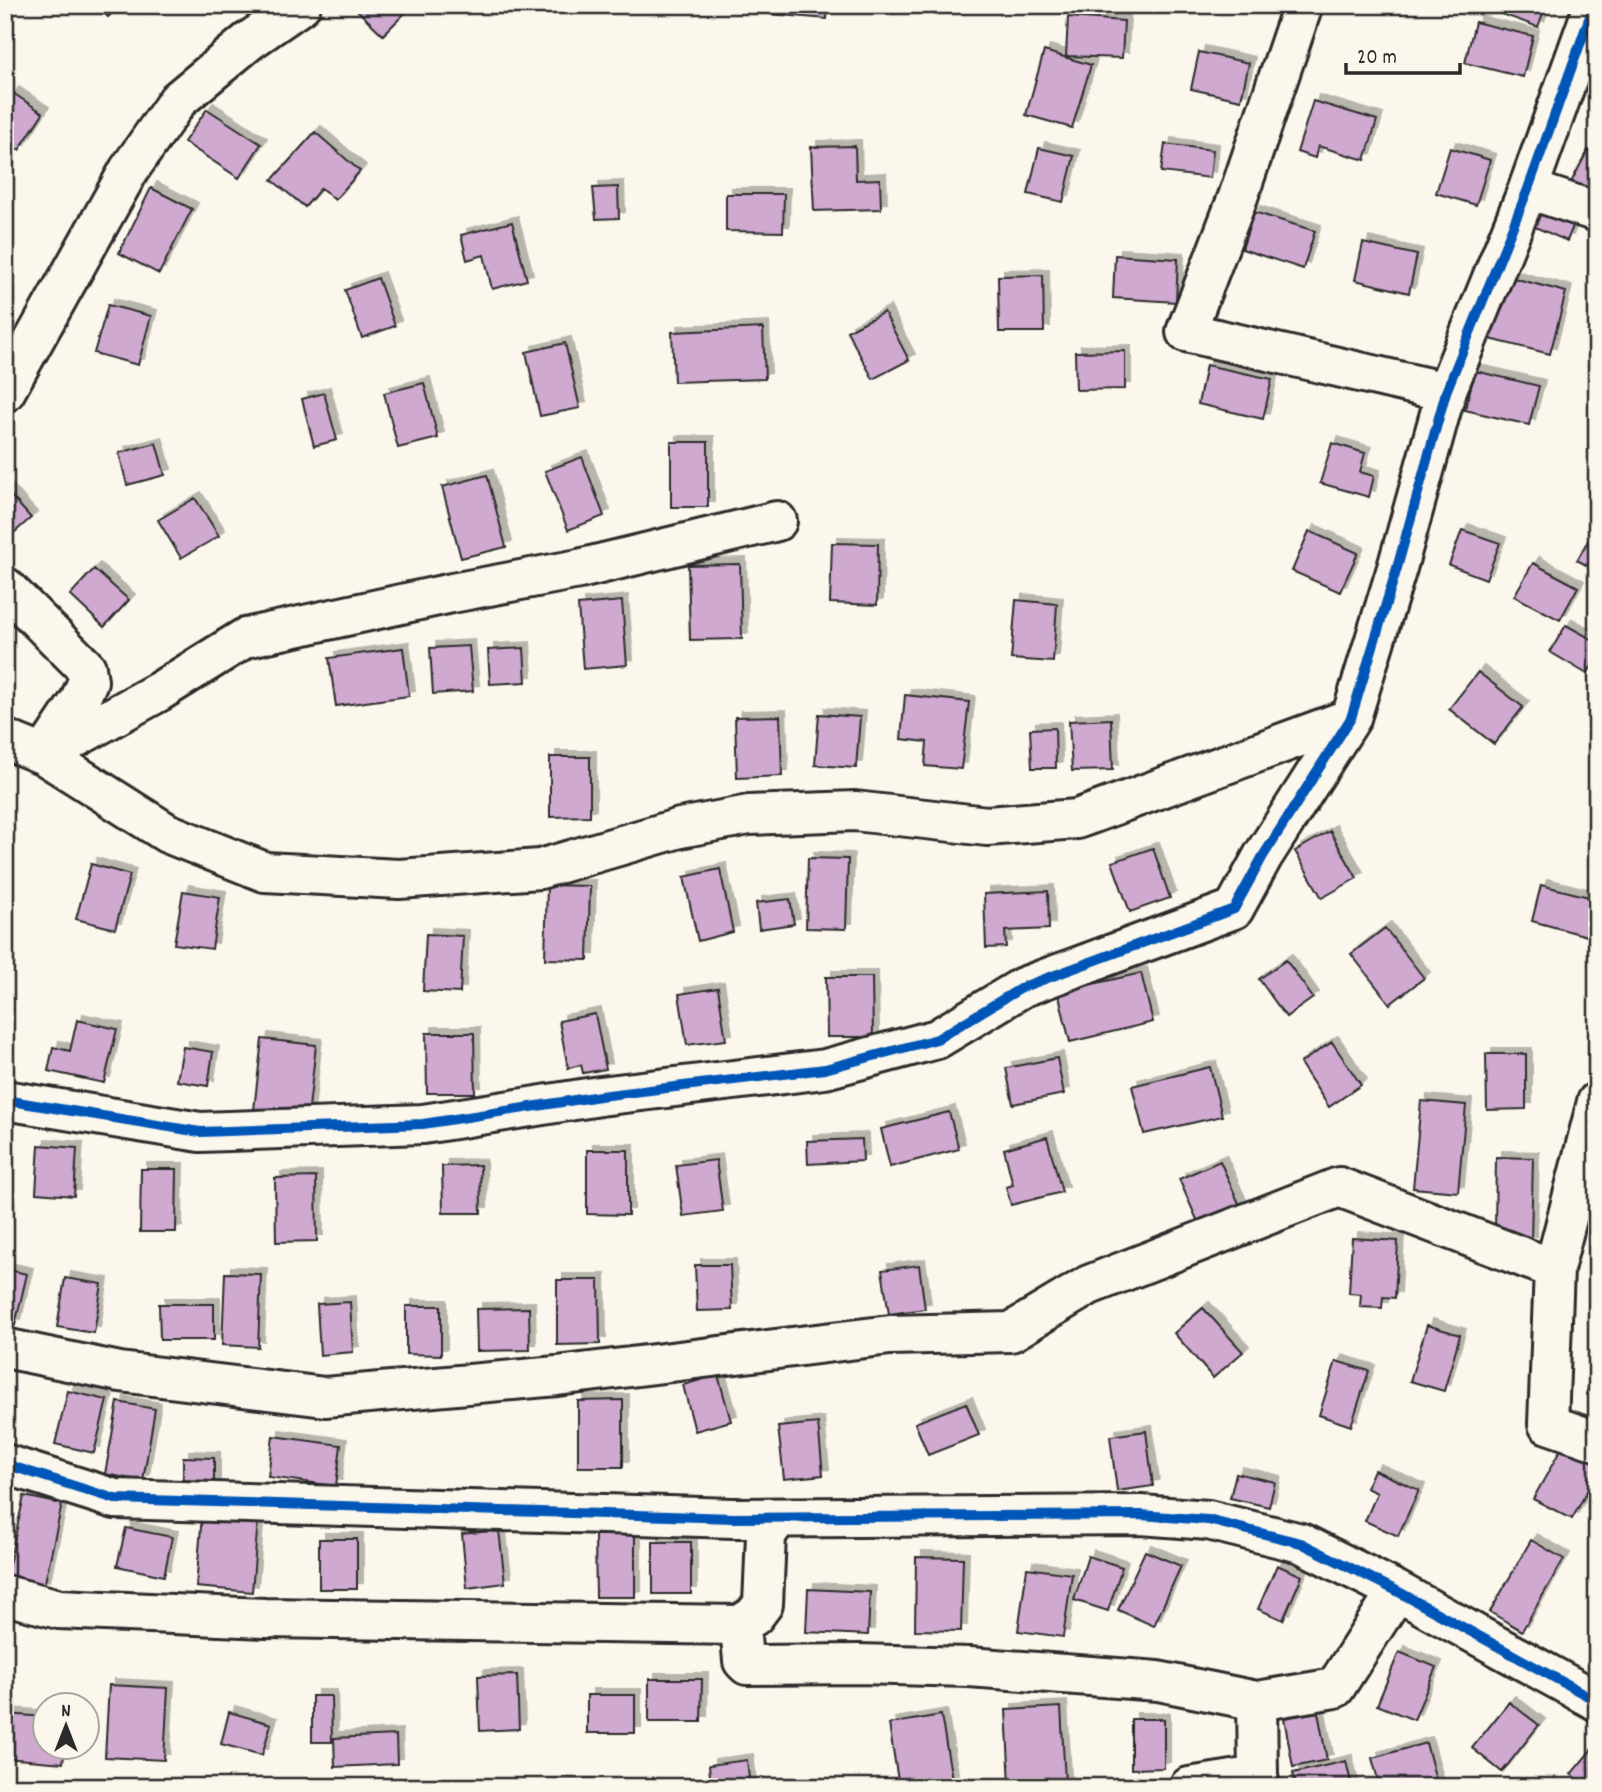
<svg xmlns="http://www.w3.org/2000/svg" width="1602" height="1792" font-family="Dekko,sans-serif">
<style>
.building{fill:#d0a9d1;stroke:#2b2b2b;stroke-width:2;filter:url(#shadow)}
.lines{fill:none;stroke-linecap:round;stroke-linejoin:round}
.minor-casing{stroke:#2b2b2b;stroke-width:44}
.minor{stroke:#fbf7ec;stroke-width:38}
.cycleway-casing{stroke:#fbf7ec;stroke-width:15}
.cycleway{stroke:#0057b8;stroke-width:10}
</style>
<defs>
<filter id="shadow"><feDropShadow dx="6" dy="-6" stdDeviation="0" flood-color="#0004"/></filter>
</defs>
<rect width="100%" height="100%" fill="#fbf7ec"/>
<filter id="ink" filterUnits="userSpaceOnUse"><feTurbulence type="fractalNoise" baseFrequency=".0143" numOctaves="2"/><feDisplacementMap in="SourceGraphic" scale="14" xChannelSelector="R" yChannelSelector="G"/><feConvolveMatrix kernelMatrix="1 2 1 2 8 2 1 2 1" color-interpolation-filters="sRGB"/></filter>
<g filter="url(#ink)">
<path class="building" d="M97,5H121L108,17Z
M360,5H398L405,13L383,35L356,9Z
M616,5H657V10L616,9Z
M770,5H828L827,19L770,14Z
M1477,5H1546L1538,27Z
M1068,17L1124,21L1122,58L1066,56Z
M1475,22L1533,36L1523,77L1465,63Z
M1044,51L1091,65L1072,128L1026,115Z
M1199,52L1249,63L1241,100L1191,89Z
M13,93L43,113L19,150L5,141V105Z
M1313,101L1377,120L1365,160L1318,146L1315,158L1297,152Z
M207,109L261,144L239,178L184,142Z
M315,132L360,171L335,200L321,188L305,207L272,180Z
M1165,144L1213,150L1210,178L1161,172Z
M855,146L856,180L880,179L881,209L814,211L811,147Z
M1039,148L1074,156L1063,202L1028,194Z
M1450,148L1490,160L1476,205L1436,193Z
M1588,150L1597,154V187L1590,201L1567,190Z
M618,187L619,218L596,219L593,188Z
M151,188L192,209L159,274L119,253Z
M726,194H784L783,232L726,231Z
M1540,197L1578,214L1567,241L1528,224Z
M1254,212L1315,231L1303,269L1242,249Z
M512,222L527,280L492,289L484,255L467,260L461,235Z
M1363,243L1417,255L1409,293L1355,280Z
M1115,255L1178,259L1176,302L1113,298Z
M1043,275L1044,332H999L998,276Z
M1502,275L1566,292L1550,354L1486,338Z
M378,278L395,326L362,338L345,290Z
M108,305L151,316L138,365L94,353Z
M884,312L909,360L873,379L847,331Z
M763,328L765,379L674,382L672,332Z
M565,343L580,408L540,416L526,352Z
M1125,351V389L1076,390L1075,352Z
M1206,365L1272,379L1263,419L1198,404Z
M1475,371L1539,386L1529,425L1465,410Z
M424,383L438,438L398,448L384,393Z
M324,393L337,440L314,446L302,399Z
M671,442H708V507H671Z
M156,443L165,475L127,485L119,453Z
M1332,443L1365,453L1360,472L1374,476L1369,497L1320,483Z
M582,457L604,516L568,530L545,471Z
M487,475L506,547L461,558L442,487Z
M5,489L31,518L7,539L5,537Z
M195,498L219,536L181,558L158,520Z
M1597,525V571L1577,560Z
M1462,530L1500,543L1486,579L1449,565Z
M1309,531L1358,553L1340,592L1292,571Z
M832,543L878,544L877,605L830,603Z
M1533,563L1578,587L1560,620L1514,596Z
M740,564L742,639L690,640L688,565Z
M94,569L129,600L104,627L70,595Z
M1016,600L1057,604L1053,662L1011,659Z
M622,601L627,665L583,669L578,605Z
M1566,625L1597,642V658L1587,674L1550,652Z
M469,646L473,691L433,694L430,648Z
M403,648L409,696L336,706L329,658Z
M524,648L526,682L490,684L488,650Z
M1478,672L1523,707L1494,744L1449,709Z
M905,695L969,702L961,769L925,766L927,742L901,739Z
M819,714L860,717L856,768L815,765Z
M780,716L782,776L737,778L735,717Z
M1111,719L1113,770L1072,771L1069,721Z
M1055,728L1056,768H1032L1030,729Z
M550,757H590V816L550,817Z
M1330,831L1357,878L1322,898L1295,851Z
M1153,848L1170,898L1130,912L1112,862Z
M808,858L848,859L846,929L806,928Z
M91,864L130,875L115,929L76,919Z
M720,869L733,932L698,941L684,877Z
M547,885L590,886L588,960L545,959Z
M1541,885L1597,899L1587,936L1532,921Z
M183,891L220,897L212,949L174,944Z
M1048,891L1049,929L1005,931L1006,947L986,948L984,894Z
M790,899L794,924L759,929L756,903Z
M1385,928L1424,978L1390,1004L1351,954Z
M426,934L463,936L460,993L423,991Z
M1286,960L1313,998L1286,1017L1259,979Z
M1141,973L1153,1022L1070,1042L1058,992Z
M826,977H872L873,1037H827Z
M718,988L726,1040L687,1045L679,994Z
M595,1014L606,1069L583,1073L581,1065L568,1068L559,1021Z
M77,1020L117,1029L104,1083L48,1071L53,1047L70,1051Z
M426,1033H474L475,1093H427Z
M262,1039L316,1045L308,1117L254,1110Z
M1332,1042L1361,1085L1329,1107L1300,1063Z
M183,1047L213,1052L208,1086L177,1081Z
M1486,1054H1526V1109L1487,1110Z
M1057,1058L1064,1094L1013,1104L1006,1068Z
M1210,1067L1222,1116L1144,1134L1132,1086Z
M1421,1101L1466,1105L1458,1192L1413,1188Z
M949,1112L959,1149L890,1167L881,1129Z
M1047,1137L1062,1192L1011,1205L1006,1187L1013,1185L1004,1149Z
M862,1139L863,1161L808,1164L807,1141Z
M39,1145L77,1148L74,1196L36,1193Z
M587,1150H628V1215L587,1214Z
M1496,1157L1533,1158L1531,1242H1509V1230H1495Z
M716,1160L723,1211L683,1216L676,1165Z
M1220,1161L1246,1219L1205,1238L1179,1179Z
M480,1165L481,1213H443L442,1166Z
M141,1169H177L176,1232H140Z
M316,1177L317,1241L276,1242L275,1178Z
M1352,1238L1398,1241L1395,1298L1383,1297L1382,1308L1360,1307L1361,1294L1349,1293Z
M695,1265H730L732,1310L697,1311Z
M919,1265L925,1309L889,1314L882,1270Z
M5,1269L27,1274L15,1325L5,1323Z
M225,1273L261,1274L258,1347L222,1345Z
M65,1278L102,1284L94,1333L57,1327Z
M557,1280H599L600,1344L557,1345Z
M350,1302L353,1352L320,1355L317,1304Z
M159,1304H214V1340H160Z
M406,1306H441V1355L406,1354Z
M529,1308L530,1350L477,1351L476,1309Z
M1203,1308L1243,1352L1213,1378L1174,1333Z
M1427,1325L1460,1335L1444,1391L1410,1381Z
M1336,1361L1369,1371L1351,1426L1319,1415Z
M1597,1364V1398L1586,1394Z
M718,1375L731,1421L695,1431L683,1385Z
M68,1391L107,1400L94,1453L55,1444Z
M623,1400V1467H578V1401Z
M118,1402L155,1409L143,1481L105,1474Z
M966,1403L979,1435L928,1455L915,1423Z
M818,1423L823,1475L784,1479L778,1427Z
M1146,1431L1153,1486L1117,1491L1110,1436Z
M273,1436L341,1445L336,1486L268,1477Z
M1566,1440L1597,1457V1473L1572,1519L1533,1499Z
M183,1457L214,1458V1489L183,1488Z
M1374,1470L1419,1490L1398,1536L1365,1521L1377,1493L1366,1488Z
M1236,1473L1275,1482L1269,1507L1230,1498Z
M24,1496L62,1504L44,1587L6,1578Z
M202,1515L258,1520L252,1592L196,1587Z
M126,1528L172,1537L164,1576L117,1566Z
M499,1530L505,1583L467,1588L462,1534Z
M595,1535H635V1597H596Z
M319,1539H357V1589H319Z
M1531,1540L1564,1559L1522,1631L1490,1612Z
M653,1542H691V1594H653Z
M1145,1551L1181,1566L1154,1626L1118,1610Z
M1088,1556L1122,1567L1108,1611L1074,1600Z
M916,1557L963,1558L961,1631L915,1630Z
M1277,1565L1302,1576L1283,1620L1258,1609Z
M1027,1568L1072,1574L1063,1637L1018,1631Z
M808,1589L870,1592L868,1635L806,1632Z
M1399,1652L1436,1667L1414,1720L1377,1705Z
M517,1675L519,1729L480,1731L478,1676Z
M649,1679H702L701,1722H649Z
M109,1685L168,1688L164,1760L105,1757Z
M587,1695H635V1733H587Z
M312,1696H331L332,1742H312Z
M1509,1702L1539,1725L1502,1772L1472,1748Z
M1061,1707L1065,1782L1010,1784L1006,1710Z
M229,1712L271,1724L262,1755L221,1744Z
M1318,1712L1327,1760L1293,1767L1284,1718Z
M5,1714L46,1717V1746H65L63,1763L5,1758Z
M941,1715L953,1785L899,1787L889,1724Z
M1131,1719H1164V1768L1131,1769Z
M396,1735L397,1764L335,1767L334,1738Z
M1426,1743L1438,1787H1380L1372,1758Z
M1597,1743V1787H1587L1571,1774Z
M747,1760L750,1787H711L709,1765Z
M1346,1761L1352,1787H1296L1293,1773Z
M587,1784V1787H542V1785Z"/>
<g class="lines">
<g class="minor-casing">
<path id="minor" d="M1303,5L1238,197L1186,332L1446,392
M1528,189L1597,212
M5,392L129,170L178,100L249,41L301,5
M5,587L86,668L88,681L79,702L47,750
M5,739L44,755L167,833L265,872L399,879L540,869L680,828L749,815L855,811L987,826L1077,819L1351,718
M44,755L160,691L245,638L452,593L579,569L777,521
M5,1100L200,1132L423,1124L600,1096L825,1069L937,1039L1023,987L1234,909L1263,856L1351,718L1397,568L1446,392L1528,189L1594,5
M1597,1102L1554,1269L1548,1424L1597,1441
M5,1348L120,1372L325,1397L557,1376L890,1335L1011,1332L1089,1285L1339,1187L1554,1269
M5,1464L115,1499L733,1518L1141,1515L1208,1520L1301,1543L1397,1591L1597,1701
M5,1595L59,1609L265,1618L740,1625L754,1616L763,1604L766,1535L778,1518
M740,1625L743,1661L747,1665L858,1664L969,1667L1158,1681L1257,1701
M1189,1787L1258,1776
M1260,1787L1258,1776L1257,1701L1335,1688L1397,1591"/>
</g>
<use href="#minor" class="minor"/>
<g class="cycleway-casing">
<path id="cycleway" d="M5,1100L200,1132L423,1124L600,1096L825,1069L937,1039L1023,987L1234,909L1263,856L1351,718L1397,568L1446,392L1528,189L1594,5
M5,1464L115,1499L733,1518L1141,1515L1208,1520L1301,1543L1397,1591L1597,1701"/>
</g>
<use href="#cycleway" class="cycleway"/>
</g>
</g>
<rect width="1602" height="1792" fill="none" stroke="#fbf7ec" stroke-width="28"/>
<rect x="14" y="14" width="1574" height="1764" fill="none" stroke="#2b2b2b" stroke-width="2.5" filter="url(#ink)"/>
<g transform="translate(66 1726)"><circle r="33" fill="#fbf7ec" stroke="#a8a59f" stroke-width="2"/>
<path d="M0-5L12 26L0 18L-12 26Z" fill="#2b2b2b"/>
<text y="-10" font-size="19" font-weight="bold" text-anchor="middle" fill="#2b2b2b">N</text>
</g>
<path d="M1346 63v10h114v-10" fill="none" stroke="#2b2b2b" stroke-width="3.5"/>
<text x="1357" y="63" font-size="21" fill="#2b2b2b" stroke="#fbf7ec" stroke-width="5" paint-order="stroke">20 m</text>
</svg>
